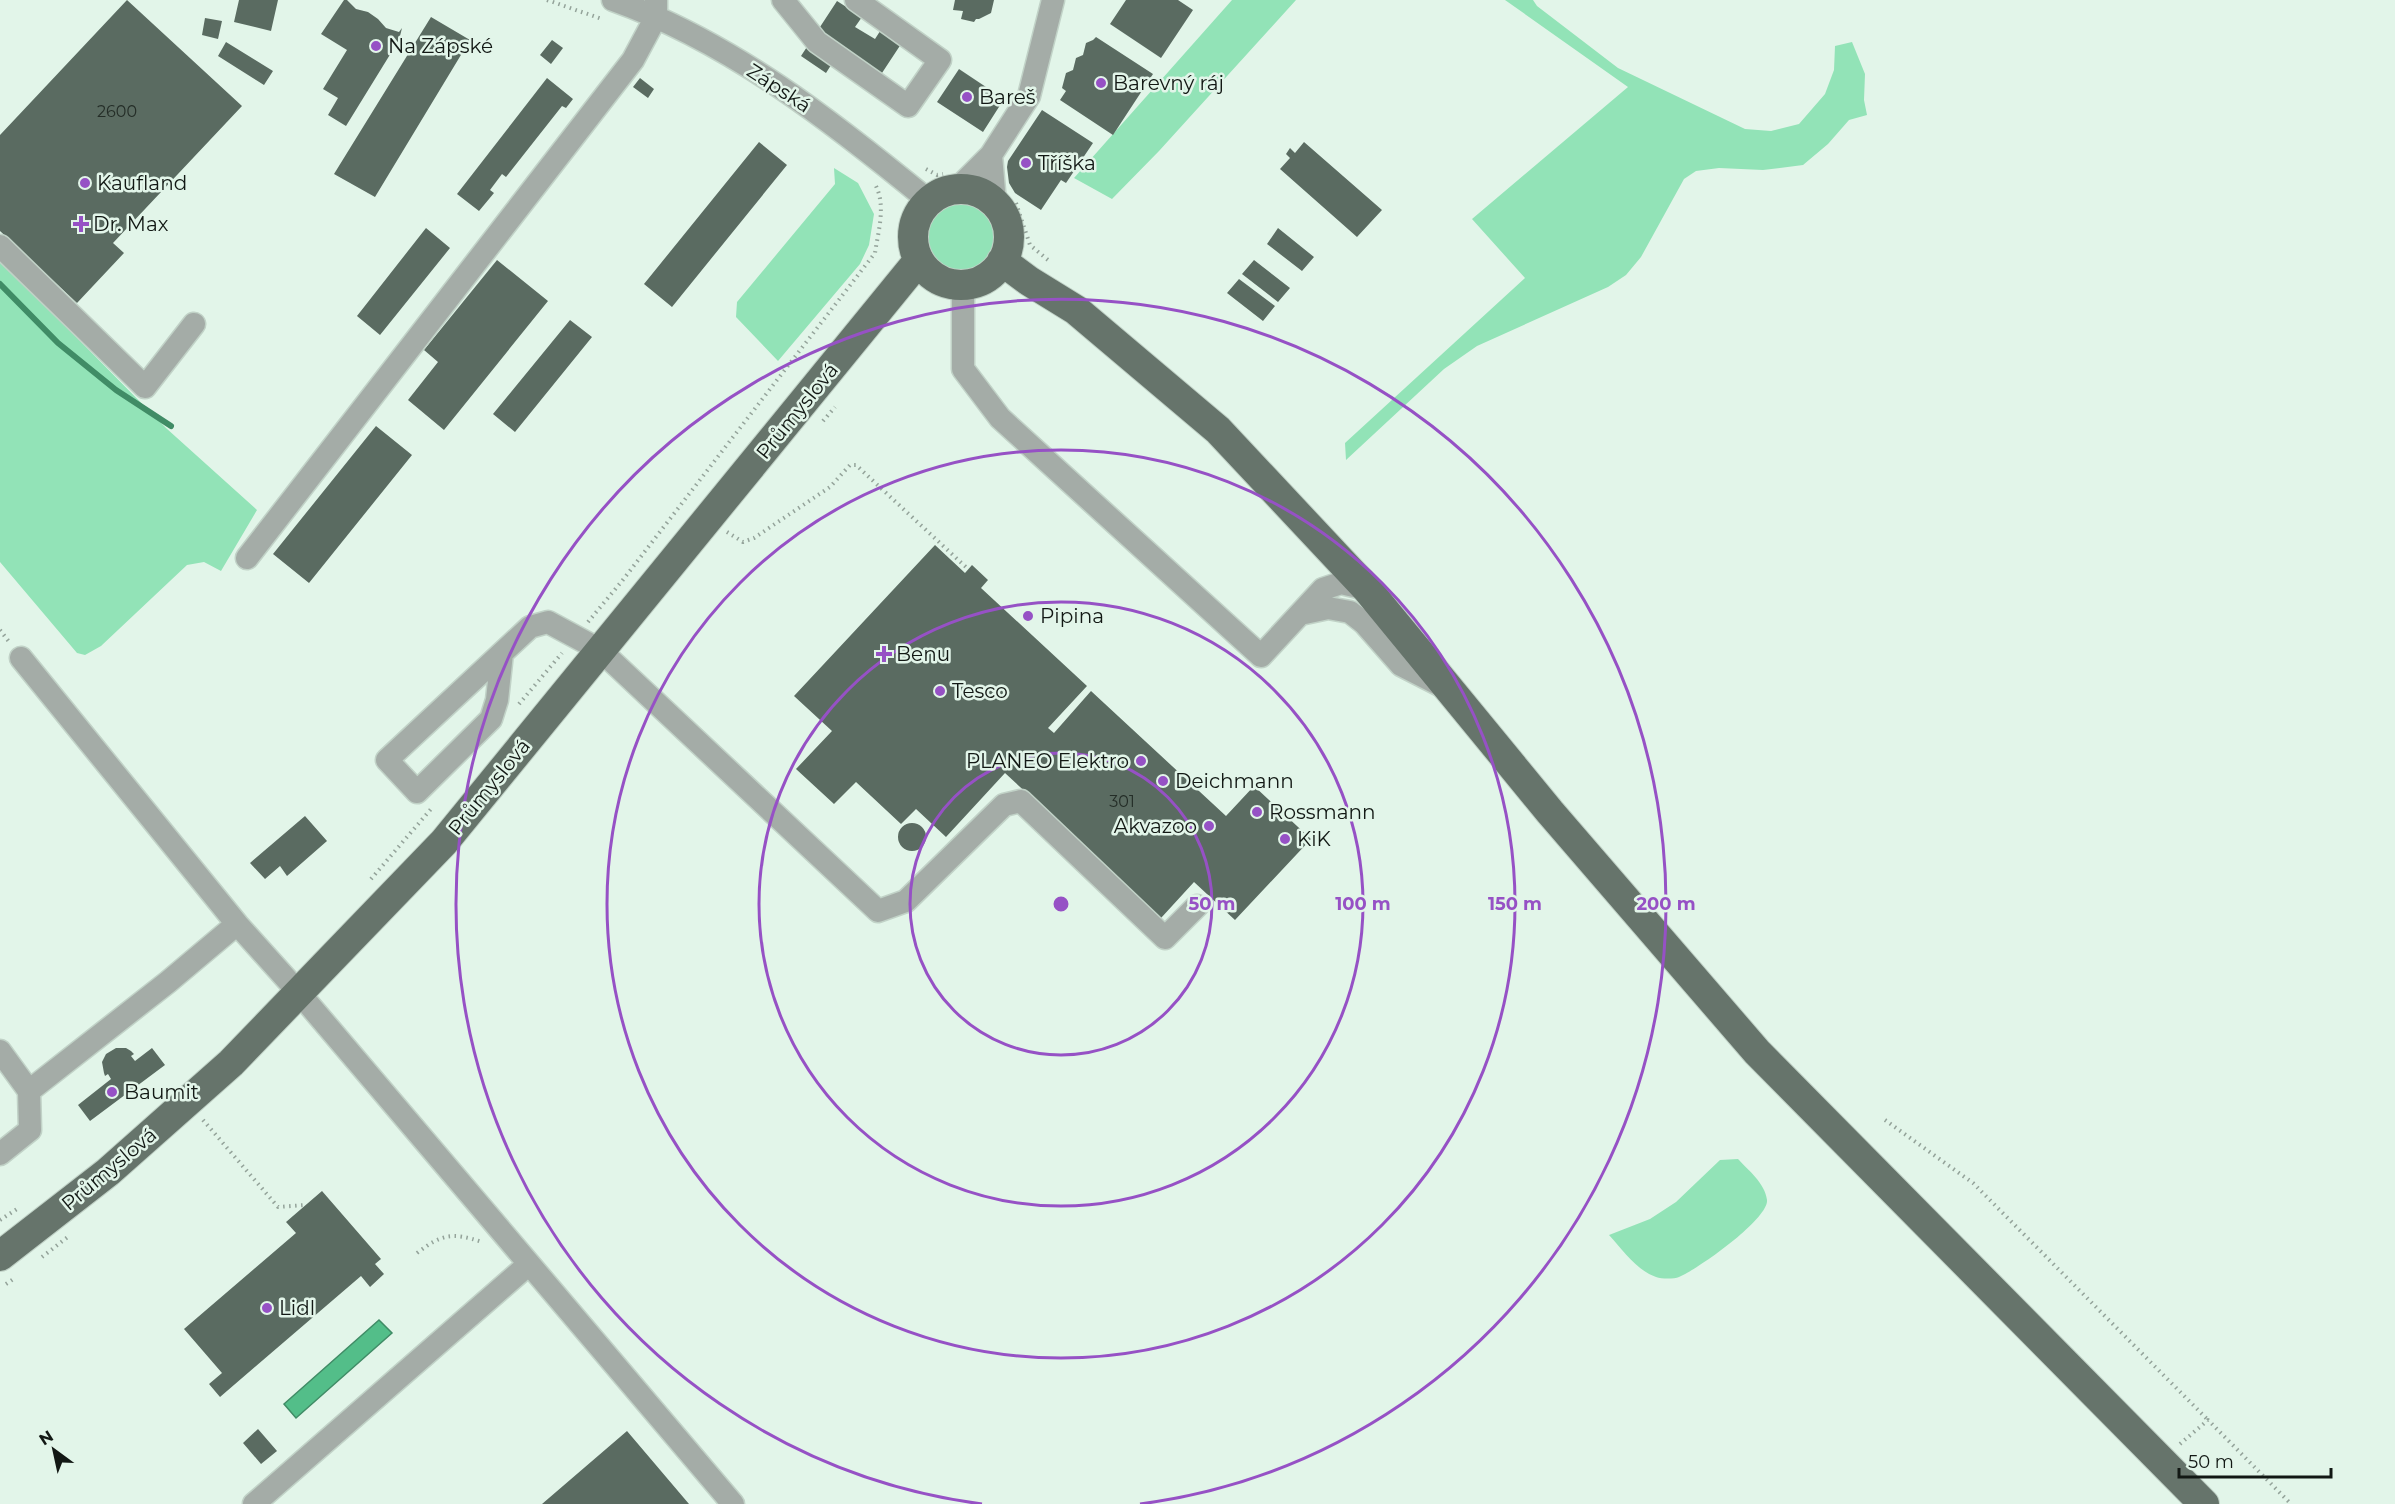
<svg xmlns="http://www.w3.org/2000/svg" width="2395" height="1504" font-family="Montserrat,sans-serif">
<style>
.green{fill:#92e3b7}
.water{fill:#53be89;stroke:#408c66;stroke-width:1.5}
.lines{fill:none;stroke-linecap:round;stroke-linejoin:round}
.stream{stroke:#408c66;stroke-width:6}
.building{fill:#5a6b61}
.minor-casing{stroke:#c1d2c7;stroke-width:25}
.major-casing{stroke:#c1d2c7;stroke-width:32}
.path{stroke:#94a39a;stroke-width:4;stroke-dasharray:1.5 4.5;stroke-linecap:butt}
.minor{stroke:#a4aca7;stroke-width:22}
.major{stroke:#66746b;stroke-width:30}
.ring{fill:none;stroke:#9651c5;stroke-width:3}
.poi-dot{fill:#9651c5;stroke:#e2f5e9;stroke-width:2}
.labels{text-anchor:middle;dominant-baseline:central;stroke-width:5;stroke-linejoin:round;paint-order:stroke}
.number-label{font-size:16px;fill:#242d27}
.poi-label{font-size:20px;fill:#121814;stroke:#e2f5e9;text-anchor:start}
.street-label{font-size:20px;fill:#121814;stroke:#e2f5e9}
.centre{fill:#9651c5;stroke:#e2f5e9;stroke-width:3}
.ring-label{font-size:18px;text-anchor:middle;font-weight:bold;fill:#9651c5;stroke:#e2f5e9;stroke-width:5;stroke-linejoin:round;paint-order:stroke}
</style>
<rect width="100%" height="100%" fill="#e2f5e9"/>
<path class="green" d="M1232,0H1296L1159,151L1112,199L1074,178Z
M1505,0H1533L1537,6L1618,68L1745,129L1771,131L1799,124L1825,94L1834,70L1835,46L1852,42L1865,74L1864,100L1867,115L1849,120L1828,144L1803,165L1763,170L1719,168L1696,171L1684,179L1641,257L1626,275L1608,287L1477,346L1444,369L1346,460L1345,443L1525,278L1472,219L1628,87Z
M834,168L858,183L874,214L869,245L860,264L778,361L736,317L737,302L835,184Z
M923 236a36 36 0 1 1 72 0a36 36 0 1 1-72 0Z
M0,260L166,428L257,510L221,571L204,562L187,565L101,646L85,655L77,653L0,562Z
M1738,1159C1748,1170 1765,1183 1767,1200C1769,1219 1697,1270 1679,1277C1674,1279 1662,1279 1656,1277C1636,1270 1623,1250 1609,1235L1650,1219L1676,1202L1720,1160Z"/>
<path class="water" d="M379,1320L392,1333L296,1418L284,1404Z"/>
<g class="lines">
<path class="stream" d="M0,284L58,343L116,390L171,426"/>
</g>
<path class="building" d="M127,0L242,106L113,243L124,253L77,303L0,231V135Z
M239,0H278L271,31L234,22Z
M344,0H347L356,9L368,12L378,19L386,28L399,32L402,28L399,40L346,126L328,115L338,98L323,89L347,50L321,34Z
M955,0H994L991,13L979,19H976L974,22L961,19L963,11L953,10Z
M1126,0H1178L1193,10L1161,58L1110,24Z
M837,1L862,17L855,27L875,39L884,25L905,38L880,76L840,51L826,73L801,56Z
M431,17L470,40L375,197L334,174Z
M205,18L222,21L218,39L202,35Z
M1096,37L1153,74L1113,135L1060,100L1066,91L1062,88L1066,73L1073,70L1076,58L1083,55L1086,43L1093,40Z
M552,40L563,48L551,64L540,55Z
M226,42L273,71L264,85L218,56Z
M959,69L1004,99L983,132L937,102Z
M547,78L573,99L566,108L562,106L506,177L502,174L490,190L494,193L479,211L457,194Z
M640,78L654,89L648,98L633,87Z
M1042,110L1093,143L1066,183L1061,180L1041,210L1015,193L1009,183L1007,167L1008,161Z
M759,142L787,165L672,307L644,284Z
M1304,142L1382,210L1357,237L1280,169L1290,158L1286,154L1290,148L1295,153Z
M426,228L450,248L380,335L357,316Z
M1278,228L1314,257L1302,271L1267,244Z
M497,260L548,301L444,430L408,400L438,362L424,350Z
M1254,260L1290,288L1278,302L1242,274Z
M1239,279L1275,306L1263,321L1227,293Z
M570,320L592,337L515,432L493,414Z
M376,426L412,455L309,583L273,554Z
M935,545L965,573L972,565L988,580L981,588L1087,686L1048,728L1054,733L1091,691L1226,816L1254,786L1311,839L1235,920L1194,882L1161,918L1005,773L946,837L916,809L901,824L856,782L834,804L796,769L832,731L794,696Z
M305,816L327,841L287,876L280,866L265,879L250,863Z
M898 837a14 14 0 1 1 28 0a14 14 0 1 1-28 0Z
M116,1048H126L131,1051L134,1054L131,1056L135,1061L152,1048L165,1065L90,1121L78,1105L111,1079L108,1074L105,1076L104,1073L102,1062L106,1054Z
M322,1191L381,1259L375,1264L384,1274L370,1287L361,1276L220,1397L209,1384L222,1373L184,1329L296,1233L286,1222Z
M258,1429L277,1451L261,1464L243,1443Z
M627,1431L689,1504H542Z"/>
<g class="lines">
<g class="minor-casing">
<path id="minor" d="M613,0C731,42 833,122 929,201
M783,0L817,42L908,106L940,60L856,0
M991,155L995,203
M957,189L991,155L1029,96L1053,0
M0,246L145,387L194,324
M963,285V369L1000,418L1261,656L1323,589L1341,583L1367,589
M247,558L633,60L656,17V0
M1300,614L1328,608L1350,612L1364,623L1401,665L1444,687
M502,653L497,700L491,719L417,792L387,760L530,627L548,622L600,650L878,911L906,901L1004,805L1021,801L1165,938L1197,906
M21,658L237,924
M0,1051L29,1091L30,1130L0,1154
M29,1091L168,982L237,924L300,994L733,1504
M254,1504L529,1264"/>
</g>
<g class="major-casing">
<path id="major" d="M913 237a48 48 0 1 1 96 0a48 48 0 1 1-96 0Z
M1002,261L1029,281L1076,310L1218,430L1367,589L1550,812L1757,1052L2204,1504
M0,1256L108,1172L231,1063L444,842L919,260"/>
</g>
<path class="path" d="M547,0L602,19
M926,169L937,175L943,174
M1016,203L1030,245L1048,260
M823,421L835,407
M727,532L743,542L754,538L830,487L850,465H856L968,569
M588,622L622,581L875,253C878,232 886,207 876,186
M0,630L10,643
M519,704L562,653
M371,879L431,809
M203,1120L278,1207L305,1205
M1885,1120L1973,1183L2208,1420
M0,1220L17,1209
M417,1253C442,1234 452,1232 482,1242
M42,1257L69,1236
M6,1284L15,1278
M2180,1444L2208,1420L2291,1504"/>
<use href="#minor" class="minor"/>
<use href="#major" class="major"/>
</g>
<g class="ring">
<circle cx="1061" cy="904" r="151"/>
<circle cx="1061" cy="904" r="302"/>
<circle cx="1061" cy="904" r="454"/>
<path d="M982 1504A605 605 0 1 1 1140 1504"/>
</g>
<g class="poi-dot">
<circle cx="376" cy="46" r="6"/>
<circle cx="1101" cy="83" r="6"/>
<circle cx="967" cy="97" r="6"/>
<circle cx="1026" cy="163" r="6"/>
<circle cx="85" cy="183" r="6"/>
<path d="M78 215h6v6h6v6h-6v6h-6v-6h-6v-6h6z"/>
<circle cx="1028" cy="616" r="6"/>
<path d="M881 645h6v6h6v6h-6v6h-6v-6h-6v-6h6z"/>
<circle cx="940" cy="691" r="6"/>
<circle cx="1141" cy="761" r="6"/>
<circle cx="1163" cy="781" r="6"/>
<circle cx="1257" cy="812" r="6"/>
<circle cx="1209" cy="826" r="6"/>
<circle cx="1285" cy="839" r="6"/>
<circle cx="112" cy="1092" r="6"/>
<circle cx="267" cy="1308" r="6"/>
</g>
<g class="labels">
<g class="number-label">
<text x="117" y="111">2600</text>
<text x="1122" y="801">301</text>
</g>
<g class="poi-label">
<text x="388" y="46">Na Zápské</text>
<text x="1113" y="83">Barevný ráj</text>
<text x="979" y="97">Bareš</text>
<text x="1038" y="163">Tříška</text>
<text x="97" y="183">Kaufland</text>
<text x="93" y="224">Dr. Max</text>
<text x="1040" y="616">Pipina</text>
<text x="896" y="654">Benu</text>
<text x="952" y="691">Tesco</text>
<text x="1129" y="761" text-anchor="end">PLANEO Elektro</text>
<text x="1175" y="781">Deichmann</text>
<text x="1269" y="812">Rossmann</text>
<text x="1197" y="826" text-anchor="end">Akvazoo</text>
<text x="1297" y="839">KiK</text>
<text x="124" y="1092">Baumit</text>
<text x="279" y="1308">Lidl</text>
</g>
<g class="street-label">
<text transform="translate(779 88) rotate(33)">Zápská</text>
<text transform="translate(797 411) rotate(-51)">Průmyslová</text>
<text transform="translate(489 787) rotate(-51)">Průmyslová</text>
<text transform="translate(109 1169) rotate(-40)">Průmyslová</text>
</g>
</g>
<circle cx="1061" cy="904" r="9" class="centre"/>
<g class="ring-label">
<text x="1212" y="910">50 m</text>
<text x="1363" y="910">100 m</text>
<text x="1515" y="910">150 m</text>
<text x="1666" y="910">200 m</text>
</g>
<g transform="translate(54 1450) rotate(327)" stroke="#e2f5e9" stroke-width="4.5" paint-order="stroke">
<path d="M0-4.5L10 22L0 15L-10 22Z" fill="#121814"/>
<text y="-9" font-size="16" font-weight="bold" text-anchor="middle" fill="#121814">N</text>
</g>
<path d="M2179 1468v9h152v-9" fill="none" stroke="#121814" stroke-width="3"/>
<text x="2188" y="1468" font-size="18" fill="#121814" stroke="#e2f5e9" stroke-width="4.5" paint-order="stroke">50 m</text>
</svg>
